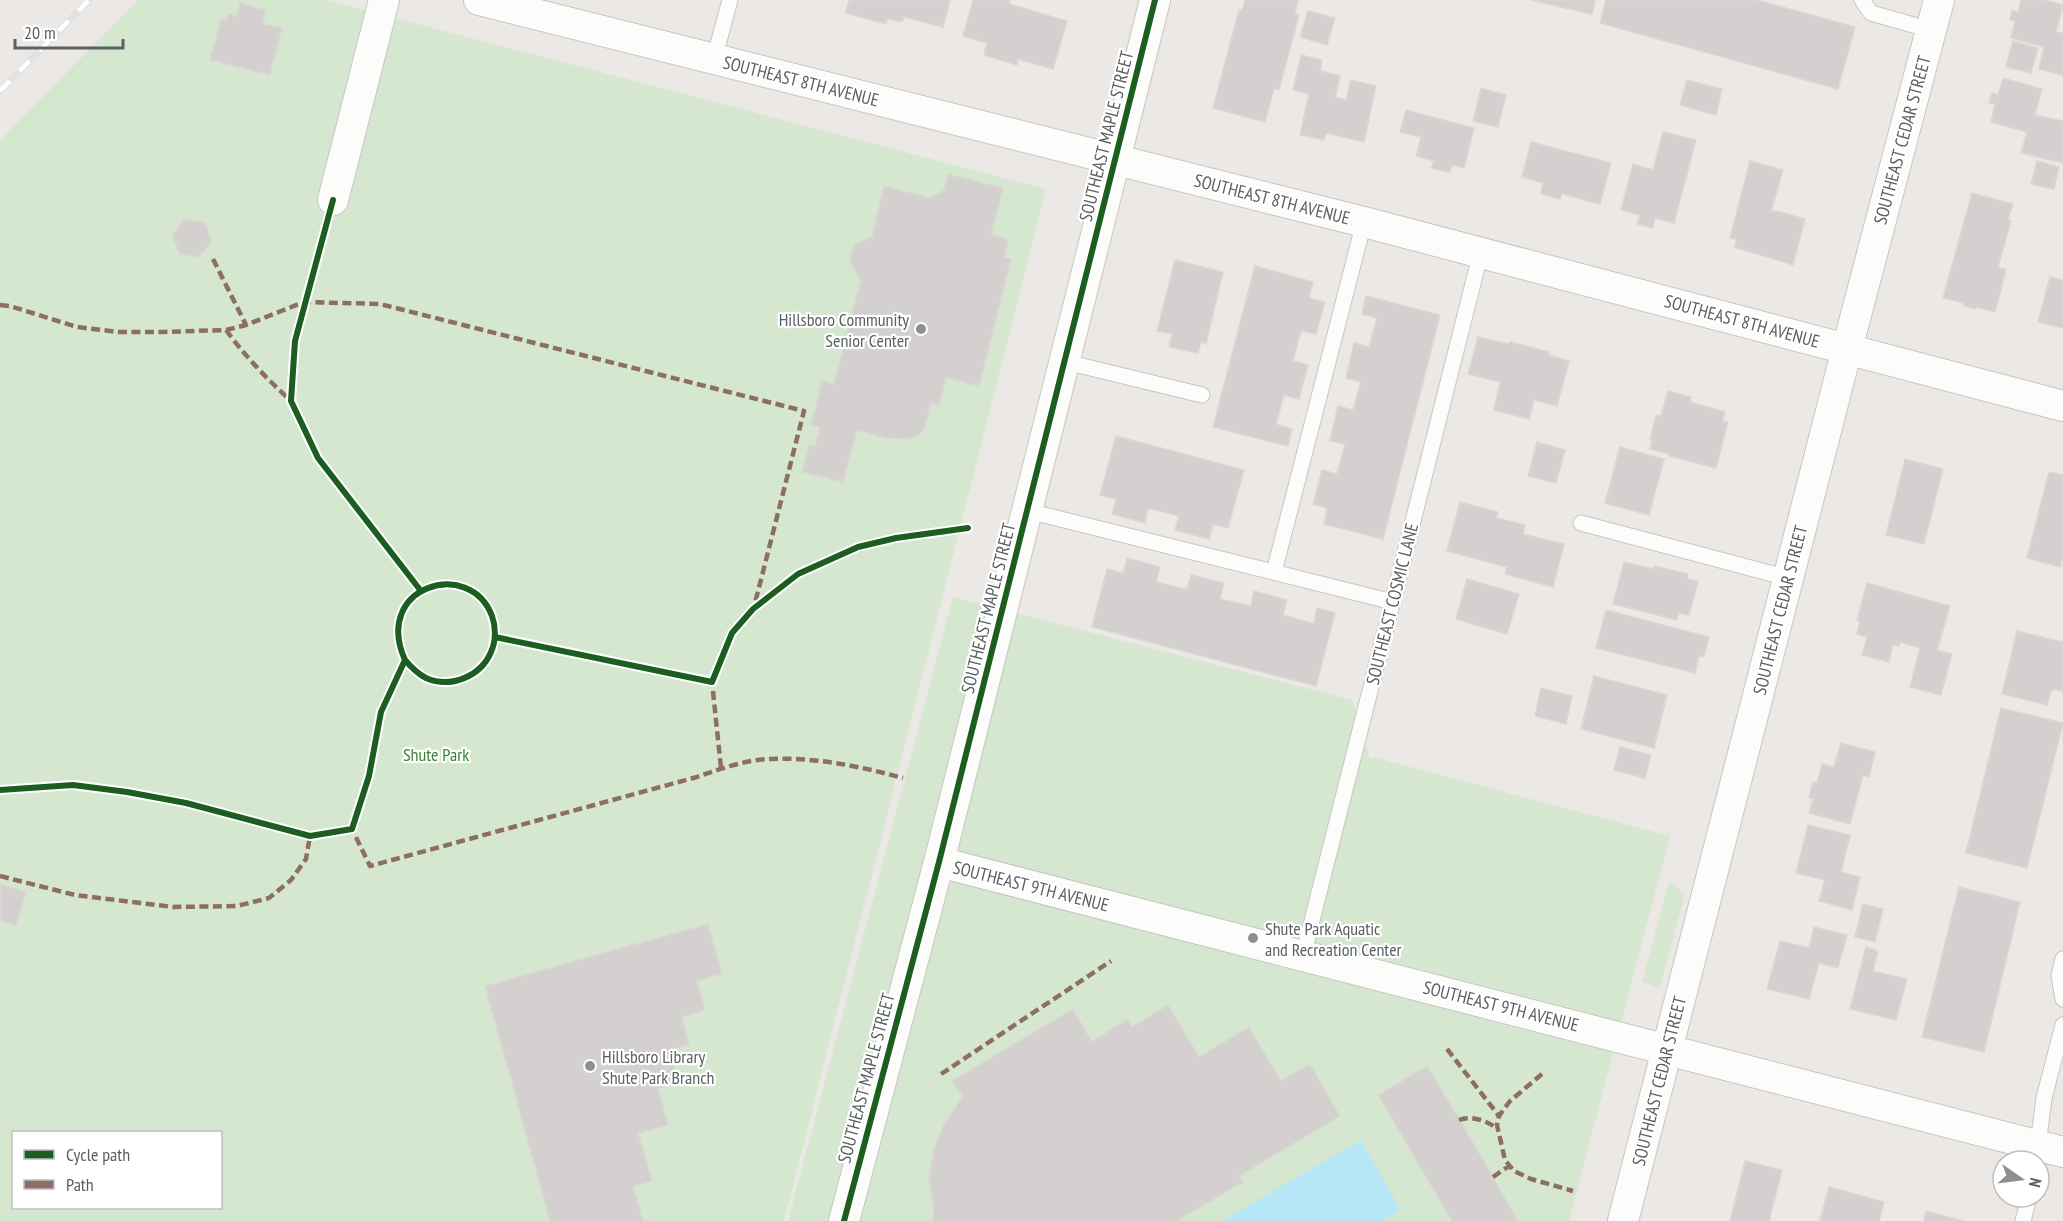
<svg xmlns="http://www.w3.org/2000/svg" width="2063" height="1221" font-family="'PT Sans Narrow',sans-serif">
<style>
.green{fill:#d6e7d0;fill-rule:evenodd}
.water{fill:#b7e7f7}
.building{fill:#d3d0cf;stroke:#dad8d4;stroke-width:1.5}
.lines{fill:none;stroke-linecap:round;stroke-linejoin:round}
.lane-casing{stroke:#c6c6c6;stroke-width:17}
.street-casing{stroke:#c6c6c6;stroke-width:32}
.lane{stroke:#fcfcfb;stroke-width:15}
.street{stroke:#fcfcfb;stroke-width:30}
.rail-casing{stroke:#e2e2e2;stroke-width:7}
.rail{stroke:#fff;stroke-width:4.5;stroke-dasharray:14;stroke-linecap:butt}
.quiet{stroke:#8d6e63;stroke-width:4.5;stroke-dasharray:9 4.5;stroke-linecap:butt}
.cycleway-casing{stroke:#fff;stroke-width:10}
.cycleway{stroke:#1b5e20;stroke-width:6}
.poi-dot{fill:#8d9090;stroke:#fff;stroke-width:2}
.labels{text-anchor:middle;dominant-baseline:central;stroke-width:4.5;stroke-linejoin:round;paint-order:stroke}
.street-label{font-size:18px;fill:#5b6063;stroke:#fff}
.poi-label{font-size:18px;fill:#5b6063;stroke:#fff;text-anchor:start}
.park-label{font-size:18px;fill:#3d8332;stroke:#fff}
</style>
<rect width="100%" height="100%" fill="#ebe8e5"/>
<path class="green" d="M138,0H326L1046,189L784,1221H0V140ZM14,1132H220V1208H14Z
M953,597L1352,700L1370,759L1373,757L1670,836L1569,1221H788Z
M1669,882L1685,894L1660,988L1642,982Z"/>
<path class="water" d="M1361,1140L1401,1210L1383,1221H1222Z"/>
<path class="building" d="M849,0H950L943,27L904,17L902,22L887,19L886,24L846,13Z
M973,0H1010L1009,4L1067,21L1053,69L1018,59L1017,65L984,55L987,43L963,36Z
M1245,0H1298L1295,14L1299,15L1279,90L1274,89L1265,122L1213,108L1239,10L1242,11Z
M1531,0H1595L1592,14Z
M1606,0H1757L1855,27L1838,89L1600,23Z
M2021,0H2045L2063,5L2056,32L2063,33V75L2039,69L2044,47L2011,38L2015,21L2010,20L2012,10L2018,12Z
M240,3L266,10L263,24L282,28L270,75L210,60L221,19L226,20L229,14L237,16Z
M1308,11L1335,18L1327,45L1300,37Z
M2013,41L2038,48L2031,73L2006,67Z
M1301,55L1322,60L1320,71L1340,76L1335,97L1346,100L1351,80L1376,86L1364,142L1326,133L1324,140L1300,135L1309,94L1293,90Z
M2003,78L2042,89L2035,115L2063,121V163L2021,153L2027,132L1991,122L1995,104L1989,103L1992,93L1998,95Z
M1687,80L1722,89L1716,115L1680,105Z
M1481,88L1506,95L1498,127L1473,121Z
M1406,110L1474,128L1464,168L1452,165L1450,172L1431,168L1434,161L1416,156L1421,137L1400,132Z
M1663,132L1696,140L1674,223L1655,218L1653,228L1637,224L1640,215L1621,210L1633,164L1653,170Z
M1531,142L1611,163L1600,204L1562,194L1560,199L1541,194L1543,183L1522,177Z
M1750,161L1783,170L1771,212L1777,211L1805,219L1793,265L1734,247L1737,240L1730,238Z
M2037,161L2059,167L2054,189L2031,184Z
M948,174L1003,188L991,235L1008,239L1004,257L1011,259L979,386L946,378L939,405L931,403L924,430L916,436L908,439L885,438L857,430L843,482L802,472L809,445L815,446L820,427L811,425L822,381L834,384L861,280L850,262L854,245L872,237L884,186L930,198L944,190Z
M1972,193L2013,204L2008,220L2011,221L1998,267L2006,270L1995,312L1976,307L1975,309L1963,306L1964,303L1943,298Z
M185,219L205,223L212,241L199,257L180,254L172,235Z
M1175,260L1223,272L1206,344L1201,342L1198,353L1169,347L1172,334L1157,331Z
M1255,266L1313,282L1309,298L1325,302L1316,334L1301,331L1293,361L1308,365L1299,399L1284,395L1276,424L1292,429L1288,446L1213,427Z
M2050,277L2063,280V328L2038,322Z
M1366,296L1440,315L1383,539L1324,524L1327,508L1313,504L1322,470L1337,474L1345,444L1330,441L1338,406L1353,410L1361,382L1346,378L1354,343L1369,347L1377,318L1362,314Z
M1478,337L1509,344L1510,342L1549,352L1548,355L1569,361L1557,406L1534,400L1529,419L1494,410L1500,382L1468,374Z
M1668,391L1691,397L1690,402L1725,412L1722,421L1728,422L1716,468L1669,456V454L1650,449L1652,439H1650L1656,415L1661,416Z
M1116,436L1244,470L1228,528L1213,524L1209,539L1175,530L1179,516L1148,508L1145,523L1112,514L1116,499L1100,495Z
M1537,442L1565,450L1556,483L1528,476Z
M1620,447L1664,459L1649,515L1605,503Z
M1905,459L1943,469L1924,544L1886,535Z
M2049,472L2063,475V556L2060,567L2027,558Z
M1460,502L1498,512L1497,518L1525,525L1523,534L1564,544L1553,587L1505,574L1507,567L1447,551Z
M1127,558L1160,567L1156,582L1181,588L1187,589L1191,575L1224,583L1220,599L1251,606L1254,591L1287,600L1283,615L1308,622L1314,623L1317,608L1335,613L1316,686L1092,627L1107,569L1123,573Z
M1624,562L1653,569L1655,566L1688,574L1687,579L1698,581L1689,615L1679,613L1677,620L1613,604Z
M1467,579L1519,594L1507,634L1456,619Z
M1867,583L1950,606L1937,650L1952,654L1941,695L1910,687L1920,648L1900,642L1899,646L1893,645L1889,662L1862,655L1867,637L1857,634L1860,621L1857,620Z
M1606,610L1709,637L1704,657L1699,656L1695,673L1596,648Z
M2017,631L2063,642V691L2052,689L2047,705L2002,694Z
M1594,676L1667,695L1654,748L1581,729Z
M1541,688L1572,696L1566,724L1535,716Z
M2001,708L2063,723L2027,868L1966,853Z
M1841,743L1875,752L1869,777L1863,775L1850,824L1809,813L1813,799L1809,798L1813,782L1817,783L1822,764L1834,767Z
M1620,747L1651,755L1645,778L1614,770Z
M1808,825L1850,835L1841,872L1860,877L1852,910L1819,901L1825,880L1796,873Z
M0,884L26,892L16,925L0,920Z
M1959,887L2020,902L1984,1052L1922,1037Z
M1863,904L1883,909L1875,942L1855,937Z
M708,924L722,974L697,981L705,1010L682,1017L689,1045L669,1050L678,1082L658,1088L668,1125L638,1133L652,1181L633,1186L643,1221H550L485,986Z
M1814,927L1847,935L1838,968L1819,963L1809,999L1767,989L1780,941L1809,948Z
M1866,947L1878,951L1873,971L1907,979L1896,1020L1850,1009Z
M1168,1005L1199,1057L1249,1027L1281,1081L1310,1064L1340,1116L1239,1176L1243,1182L1177,1221H933L934,1210L929,1177L934,1148L944,1124L963,1096L952,1081L1073,1009L1092,1042L1127,1019L1132,1027Z
M1427,1066L1461,1122L1518,1221H1452L1378,1095Z
M1745,1161L1782,1170L1769,1221H1730Z
M1829,1187L1884,1202L1879,1221H1820Z
M1926,1211L1963,1221H1924Z"/>
<g class="lines">
<g class="lane-casing">
<path id="lane" d="M1862,0L1871,13L1931,30
M714,59L730,0
M1066,362L1202,395
M1028,511L1393,602
M1581,523L1788,578
M1274,572L1364,222
M1303,956L1481,252
M2063,959L2059,975L2063,999
M2036,1161L2044,1098L2063,1025
M2023,1221L2029,1197"/>
</g>
<g class="street-casing">
<path id="street" d="M479,0L1364,222L2063,406
M333,200L384,0
M939,862L2063,1152
M844,1221L939,862L1155,0
M1623,1221L1847,349L1939,0"/>
</g>
<use href="#lane" class="lane"/>
<use href="#street" class="street"/>
<g class="rail-casing">
<path id="rail" d="M0,91L89,0"/>
</g>
<use href="#rail" class="rail"/>
<path class="quiet" d="M213,259L246,325
M0,305L10,306L77,327L118,332H163L226,330L246,325L304,302L380,304L804,411L754,607
M226,330C245,356 267,379 291,401
M714,678L712,682L721,768
M354,825L352,829L370,866L697,777C720,769 745,760 769,759C815,757 859,766 903,778
M0,876L75,895L173,907L237,906L269,898L291,880L306,859L310,836
M1447,1049L1499,1116
M941,1074L1111,961
M1542,1074L1510,1101L1499,1116L1497,1125L1505,1160L1514,1171L1531,1179L1573,1191
M1459,1120C1472,1115 1487,1121 1498,1129
M1493,1177L1509,1166"/>
<g class="cycleway-casing">
<path id="cycleway" d="M333,200L295,341L291,401L318,458L421,591
M495,637L712,682L732,633L753,609L798,574L858,547L896,538L968,528
M0,790L73,785L127,792L186,803L310,836L352,829L369,776L381,712L405,660C372,586 470,557 492,616C496,627 496,641 491,652C481,676 451,689 426,678C418,674 411,667 405,660
M844,1221L939,862L1155,0"/>
</g>
<use href="#cycleway" class="cycleway"/>
</g>
<g class="poi-dot">
<circle cx="921" cy="329" r="6"/>
<circle cx="1253" cy="938" r="6"/>
<circle cx="590" cy="1066" r="6"/>
</g>
<g class="labels">
<g class="street-label">
<text transform="translate(801 81) rotate(14)">SOUTHEAST 8TH AVENUE</text>
<text transform="translate(1106 136) rotate(-76)">SOUTHEAST MAPLE STREET</text>
<text transform="translate(1902 140) rotate(-75)">SOUTHEAST CEDAR STREET</text>
<text transform="translate(1272 199) rotate(14)">SOUTHEAST 8TH AVENUE</text>
<text transform="translate(1742 321) rotate(15)">SOUTHEAST 8TH AVENUE</text>
<text transform="translate(1392 604) rotate(-76)">SOUTHEAST COSMIC LANE</text>
<text transform="translate(988 608) rotate(-76)">SOUTHEAST MAPLE STREET</text>
<text transform="translate(1780 610) rotate(-76)">SOUTHEAST CEDAR STREET</text>
<text transform="translate(1031 886) rotate(14)">SOUTHEAST 9TH AVENUE</text>
<text transform="translate(1501 1006) rotate(14)">SOUTHEAST 9TH AVENUE</text>
<text transform="translate(866 1078) rotate(-75)">SOUTHEAST MAPLE STREET</text>
<text transform="translate(1659 1081) rotate(-76)">SOUTHEAST CEDAR STREET</text>
</g>
<g class="poi-label">
<text x="909" y="319" text-anchor="end">Hillsboro Community<tspan x="909" dy="21">Senior Center</tspan></text>
<text x="1265" y="928">Shute Park Aquatic<tspan x="1265" dy="21">and Recreation Center</tspan></text>
<text x="602" y="1056">Hillsboro Library<tspan x="602" dy="21">Shute Park Branch</tspan></text>
</g>
<g class="park-label">
<text x="436" y="754">Shute Park</text>
</g>
</g>
<rect x="12" y="1131" width="210" height="78" fill="#ffffff" stroke="#bdbfc1" stroke-width="1.5"/>
<rect x="24" y="1150" width="30" height="9" fill="#1b5e20" stroke="#bdbfc1" stroke-width="1.5"/>
<text x="66" y="1161" font-size="18" fill="#5b6063">Cycle path</text>
<rect x="24" y="1180" width="30" height="9" fill="#8d6e63" stroke="#bdbfc1" stroke-width="1.5"/>
<text x="66" y="1191" font-size="18" fill="#5b6063">Path</text>
<g transform="translate(2021 1179) rotate(104)"><circle r="28" fill="#ffffff" stroke="#bdbfc1" stroke-width="1.5"/>
<path d="M0-4.5L10 22L0 15L-10 22Z" fill="#8d9090"/>
<text y="-9" font-size="16" font-weight="bold" text-anchor="middle" fill="#5b6063">N</text>
</g>
<path d="M15 39v9h108v-9" fill="none" stroke="#5b6063" stroke-width="3"/>
<text x="24" y="39" font-size="18" fill="#5b6063" stroke="#ffffff" stroke-width="4.5" paint-order="stroke">20 m</text>
</svg>
